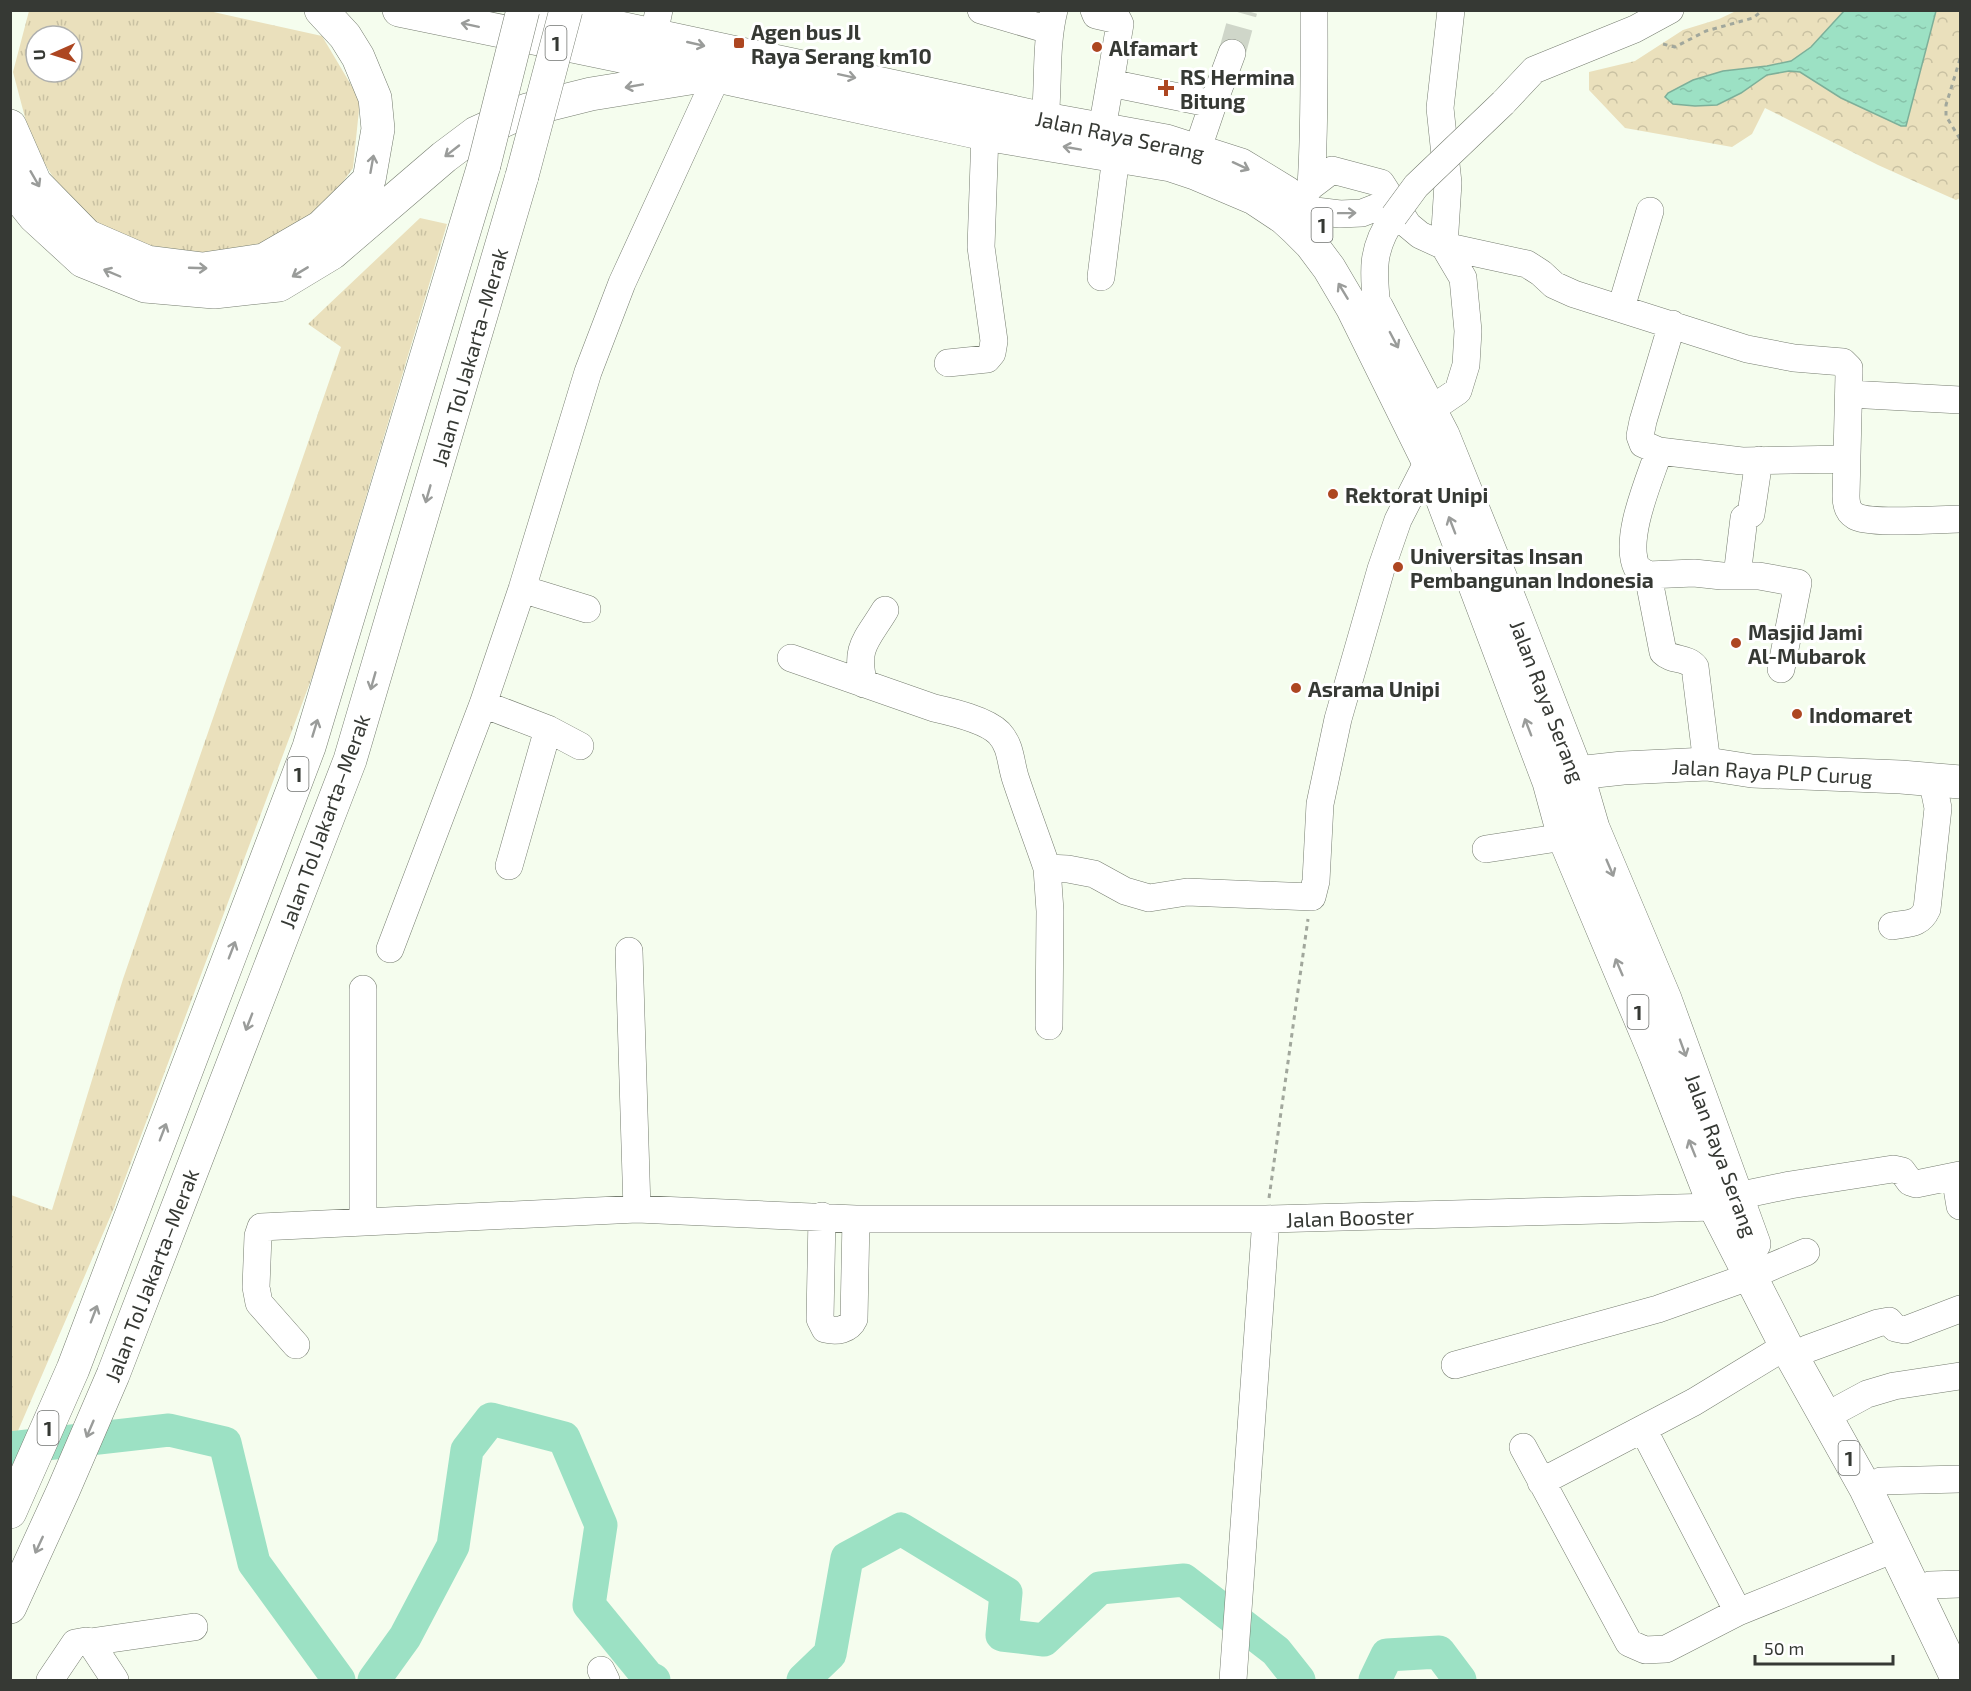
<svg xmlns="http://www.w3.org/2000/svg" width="1971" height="1691" font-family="'Exo 2',sans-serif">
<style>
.grass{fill:url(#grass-tufts);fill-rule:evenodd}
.forest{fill:url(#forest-crowns)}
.water{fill:url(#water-ripples);stroke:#7daf99;stroke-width:1.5}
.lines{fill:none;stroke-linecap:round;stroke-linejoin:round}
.river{stroke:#9ce1c4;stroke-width:33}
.minor-tunnel{stroke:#cfd6c9;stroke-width:27;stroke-dasharray:27 14;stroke-linecap:butt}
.minor-casing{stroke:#767d70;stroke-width:28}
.major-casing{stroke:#767d70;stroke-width:34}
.highway-casing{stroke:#767d70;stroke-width:34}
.path{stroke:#a1a79c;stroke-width:3;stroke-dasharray:4.5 4.5;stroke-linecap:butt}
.minor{stroke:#fff;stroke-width:27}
.major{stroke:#fff;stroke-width:33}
.highway{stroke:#fff;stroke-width:33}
.minor-bridge-casing{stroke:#767d70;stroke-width:28;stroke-linecap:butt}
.highway-bridge-casing{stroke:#767d70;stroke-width:34;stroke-linecap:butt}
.minor-bridge{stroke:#fff;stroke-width:27}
.highway-bridge{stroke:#fff;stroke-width:33}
.oneway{stroke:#9a9c9a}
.poi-dot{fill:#ad4621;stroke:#fff;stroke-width:2}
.labels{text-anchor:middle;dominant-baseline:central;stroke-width:6;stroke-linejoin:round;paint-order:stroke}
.shield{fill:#fff;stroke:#727471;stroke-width:1.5}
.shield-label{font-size:20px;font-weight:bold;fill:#363934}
.poi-label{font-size:21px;font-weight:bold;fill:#363934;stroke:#fff;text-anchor:start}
.street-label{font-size:21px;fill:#363934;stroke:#fff}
</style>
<defs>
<pattern id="grass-tufts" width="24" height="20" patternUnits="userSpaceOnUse" patternTransform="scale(1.5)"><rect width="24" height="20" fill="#eae0bc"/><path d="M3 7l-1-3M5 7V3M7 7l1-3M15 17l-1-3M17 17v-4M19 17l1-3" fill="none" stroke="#c9c1a2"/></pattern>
<pattern id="forest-crowns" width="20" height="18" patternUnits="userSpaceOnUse" patternTransform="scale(1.5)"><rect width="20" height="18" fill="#eae0bc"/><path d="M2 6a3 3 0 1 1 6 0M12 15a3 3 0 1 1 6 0" fill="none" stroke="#c9c1a2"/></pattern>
<pattern id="water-ripples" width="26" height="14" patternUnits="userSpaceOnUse" patternTransform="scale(1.5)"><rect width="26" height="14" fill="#9ce1c4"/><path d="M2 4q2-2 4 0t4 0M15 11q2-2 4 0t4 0" fill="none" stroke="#87c2a9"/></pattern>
</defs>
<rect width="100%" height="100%" fill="#f5fdee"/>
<path class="grass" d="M29,11H209L322,36L360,100L353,168L303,237L232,258L163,251L78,216L32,144L13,72ZM36,36H72V72H36Z
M420,218L447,224L315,669L114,1208L11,1447V1195L52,1210L123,979L341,347L308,324Z"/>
<path class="forest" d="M1736,11H1960V198L1956,200L1878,165L1765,108L1752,134L1732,147L1625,128L1589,90V72L1635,61L1683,30L1719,19Z"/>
<path class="water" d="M1844,11H1936L1906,126H1901L1841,98L1800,72L1789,71L1767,75L1741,93L1717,105L1695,106L1673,104L1665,97L1668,93L1693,80L1723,71L1767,66L1791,61L1811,47Z"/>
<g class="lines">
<path class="river" d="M10,1448L169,1430L225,1443L254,1563L339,1680
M374,1680L405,1637L453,1546L467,1450L491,1419L564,1438L601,1525L589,1605L648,1677L654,1680
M803,1680L830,1654L847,1558L901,1529L1006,1593L1002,1635L1044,1640L1100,1588L1184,1580L1276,1651L1299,1680
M1375,1680L1387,1655L1439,1652L1460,1680"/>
<path class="minor-tunnel" d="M1232,53L1244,10"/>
<g class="minor-casing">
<path id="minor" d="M981,10L1049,30
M1094,10L1096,15L1118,20L1120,24L1110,83
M654,34L659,10
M1503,103L1534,70L1635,29L1670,10
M1213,104L1232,53
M1045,119C1049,83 1045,46 1054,10
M1102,129L1110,83L1213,104L1197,151
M1311,186L1332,170L1381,183L1408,225L1420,235L1444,246L1527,264L1541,273L1554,285L1574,294L1747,349L1794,358L1843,362L1849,368V374L1846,496C1846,504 1848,512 1855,516C1870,525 1940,519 1960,519
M1303,195L1311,186C1315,128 1314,69 1314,10
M1307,210L1340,214L1362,213L1385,204
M1101,277L1116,156
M1377,308C1373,271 1371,248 1394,216
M1621,308L1650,211
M1672,324L1643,421L1640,436L1643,444L1659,451C1649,481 1623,539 1637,568L1648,575L1663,652C1672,661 1687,657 1695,667L1707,764
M948,363L987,359L992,353L994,341L981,247L985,134
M1849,394L1960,400
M1430,410L1458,391L1466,365L1468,331L1463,278L1444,246L1448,183L1440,108L1451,10
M1659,451L1742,461L1847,459
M1648,575L1694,573L1722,576H1759L1798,583L1781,669
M1737,576L1744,518L1751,514L1759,460
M522,589L587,609
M791,658L934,708C952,712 986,720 999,733C1012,747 1010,763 1016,780C1026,810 1037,839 1047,868L1068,869L1094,874L1125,891L1149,898L1187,892L1312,897L1316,881L1320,804L1338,719L1381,569L1398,520L1428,461
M864,684C854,647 867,640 885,610
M483,704L548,729L580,746
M1486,849L1564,837L1582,831
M509,866L548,729
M1047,868L1050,911L1049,1026
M1892,926C1908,923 1920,925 1927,909L1938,808L1932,779
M390,949L483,704L522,589L588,372L622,283L717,76
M629,951L637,1209
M363,989V1222
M1955,1176L1960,1206
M1737,1196L1790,1185L1893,1169L1902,1171L1910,1182L1916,1184L1960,1175
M822,1216L820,1319L825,1329C837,1332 849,1330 854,1319L856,1219
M1766,1269L1806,1252
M296,1345L259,1303L256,1287L258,1236L261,1227L637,1209L856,1219H1266
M1807,1349L1878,1323L1889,1321L1895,1328L1905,1330L1960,1309
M1455,1365L1658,1309L1751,1276
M1841,1408L1867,1394L1894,1386L1960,1376
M1643,1429L1738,1612
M1523,1447L1629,1643L1645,1650L1666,1649L1738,1612L1894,1549
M1881,1481L1960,1479
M1541,1482L1694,1402L1786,1346
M1930,1585L1960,1584
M90,1642L194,1627
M601,1670L606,1680
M50,1680L75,1643L86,1641L90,1642L115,1680
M1233,1680L1266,1219L1715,1207"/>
</g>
<g class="major-casing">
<path id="major" d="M1550,781L1577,773L1623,768L1707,764L1752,771L1901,777L1960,782"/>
</g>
<g class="highway-casing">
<path id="highway" d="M399,10L713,75L985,134L1171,165L1195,173L1254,198L1284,218L1296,229L1311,244L1329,268L1352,307L1428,461L1549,782L1564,837L1656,1056L1715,1207L1786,1346L1866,1489L1958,1680
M536,10L1045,119L1166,141L1241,165L1287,193
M10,126L35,183L87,236L147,262L203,269L264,260L321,227L369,180L378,129L375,98L358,57L345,36L321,10
M10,186L34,216L83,261L145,286L214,292L279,285L332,253L444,157L476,133L527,110L591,94L690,78
M1377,308L1443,435L1512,606L1577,773L1593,828L1665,999L1754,1244
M10,1512L73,1369L309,747L484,165
M10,1607L63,1491L113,1375L350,760L522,176"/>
</g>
<path class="path" d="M1663,44L1675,47L1706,31L1753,18L1763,10
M1960,59L1946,105V116L1960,139
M1269,1198L1308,919"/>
<use href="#minor" class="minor"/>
<use href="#major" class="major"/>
<use href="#highway" class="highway"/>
<g class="minor-bridge-casing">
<path id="minor-bridge" d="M1394,216L1416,186L1503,103"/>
</g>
<g class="highway-bridge-casing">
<path id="highway-bridge" d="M484,165L523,10
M522,176L566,10"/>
</g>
<use href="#minor-bridge" class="minor-bridge"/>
<use href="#highway-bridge" class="highway-bridge"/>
</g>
<defs><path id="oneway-shaft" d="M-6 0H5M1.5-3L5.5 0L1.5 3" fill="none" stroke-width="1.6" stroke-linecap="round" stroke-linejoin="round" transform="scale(1.5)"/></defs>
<g class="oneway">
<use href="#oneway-shaft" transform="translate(470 25) rotate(-168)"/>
<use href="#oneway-shaft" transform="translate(696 44) rotate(13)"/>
<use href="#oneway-shaft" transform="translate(847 76) rotate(12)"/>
<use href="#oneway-shaft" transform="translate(634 86) rotate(170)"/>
<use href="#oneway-shaft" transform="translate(1072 148) rotate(-170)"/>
<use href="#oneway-shaft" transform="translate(452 151) rotate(142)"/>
<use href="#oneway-shaft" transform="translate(372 164) rotate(-80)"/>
<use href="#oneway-shaft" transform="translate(1241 166) rotate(25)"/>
<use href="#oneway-shaft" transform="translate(35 179) rotate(60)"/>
<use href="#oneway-shaft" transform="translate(1347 213) rotate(-1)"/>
<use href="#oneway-shaft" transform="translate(198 268) rotate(2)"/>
<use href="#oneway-shaft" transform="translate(300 272) rotate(149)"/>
<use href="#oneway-shaft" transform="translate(112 273) rotate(-157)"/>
<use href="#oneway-shaft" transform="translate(1343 291) rotate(-121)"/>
<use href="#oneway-shaft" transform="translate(1394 340) rotate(62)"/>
<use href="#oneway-shaft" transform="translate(428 494) rotate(106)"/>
<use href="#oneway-shaft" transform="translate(1452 525) rotate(-111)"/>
<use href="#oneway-shaft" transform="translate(373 681) rotate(106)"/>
<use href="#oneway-shaft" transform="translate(1528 727) rotate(-111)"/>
<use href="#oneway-shaft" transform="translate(315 728) rotate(-73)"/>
<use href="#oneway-shaft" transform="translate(1610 868) rotate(67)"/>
<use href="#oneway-shaft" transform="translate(232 950) rotate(-69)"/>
<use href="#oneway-shaft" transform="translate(1619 967) rotate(-113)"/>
<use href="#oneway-shaft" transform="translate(249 1022) rotate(111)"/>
<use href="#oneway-shaft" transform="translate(1683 1048) rotate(70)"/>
<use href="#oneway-shaft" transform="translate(163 1132) rotate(-69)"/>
<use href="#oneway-shaft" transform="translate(1692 1148) rotate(-112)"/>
<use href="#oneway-shaft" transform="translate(94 1314) rotate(-69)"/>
<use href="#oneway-shaft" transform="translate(90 1429) rotate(113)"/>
<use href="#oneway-shaft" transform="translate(39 1545) rotate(115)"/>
</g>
<g class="poi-dot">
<rect x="733" y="37" width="12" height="12" rx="3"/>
<circle cx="1097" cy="47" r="6"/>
<path d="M1163 79h6v6h6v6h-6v6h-6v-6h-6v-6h6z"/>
<circle cx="1333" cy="494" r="6"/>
<circle cx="1398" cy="567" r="6"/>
<circle cx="1736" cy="643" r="6"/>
<circle cx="1296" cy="688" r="6"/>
<circle cx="1797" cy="714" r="6"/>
</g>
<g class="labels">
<g class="shield">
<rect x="545.5" y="26" width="21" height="34" rx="4.5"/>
<rect x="1311.5" y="208" width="21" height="34" rx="4.5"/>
<rect x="287.5" y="757" width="21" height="34" rx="4.5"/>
<rect x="1627.5" y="995" width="21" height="34" rx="4.5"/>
<rect x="37.5" y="1411" width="21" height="34" rx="4.5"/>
<rect x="1838.5" y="1441" width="21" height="34" rx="4.5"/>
</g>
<g class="shield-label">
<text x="556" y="43">1</text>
<text x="1322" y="225">1</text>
<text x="298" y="774">1</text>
<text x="1638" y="1012">1</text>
<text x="48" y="1428">1</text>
<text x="1849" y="1458">1</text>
</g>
<g class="poi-label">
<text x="751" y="31">Agen bus Jl<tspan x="751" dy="24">Raya Serang km10</tspan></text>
<text x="1109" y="47">Alfamart</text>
<text x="1180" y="76">RS Hermina<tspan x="1180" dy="24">Bitung</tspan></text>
<text x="1345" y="494">Rektorat Unipi</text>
<text x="1410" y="555">Universitas Insan<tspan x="1410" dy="24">Pembangunan Indonesia</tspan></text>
<text x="1748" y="631">Masjid Jami<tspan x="1748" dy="24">Al-Mubarok</tspan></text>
<text x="1308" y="688">Asrama Unipi</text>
<text x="1809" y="714">Indomaret</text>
</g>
<g class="street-label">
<text transform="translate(1120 135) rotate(12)">Jalan Raya Serang</text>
<text transform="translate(469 357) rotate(-74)">Jalan Tol Jakarta–Merak</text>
<text transform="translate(1548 701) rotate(69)">Jalan Raya Serang</text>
<text transform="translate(1772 771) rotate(3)">Jalan Raya PLP Curug</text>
<text transform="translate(324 821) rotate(-70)">Jalan Tol Jakarta–Merak</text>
<text transform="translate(1722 1155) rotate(70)">Jalan Raya Serang</text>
<text transform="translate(1350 1217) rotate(-2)">Jalan Booster</text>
<text transform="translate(151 1275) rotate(-69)">Jalan Tol Jakarta–Merak</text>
</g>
</g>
<rect width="1971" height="1691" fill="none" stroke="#363934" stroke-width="24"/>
<g transform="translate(54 54) rotate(267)"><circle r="28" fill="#ffffff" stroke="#afb0ae" stroke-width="1.5"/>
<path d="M0-4.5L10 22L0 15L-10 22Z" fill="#ad4621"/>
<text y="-9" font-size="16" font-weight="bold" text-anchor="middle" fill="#363934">U</text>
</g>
<path d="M1755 1655v9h138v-9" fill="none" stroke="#363934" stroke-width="3"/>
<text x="1764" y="1655" font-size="18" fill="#363934" stroke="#ffffff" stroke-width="4.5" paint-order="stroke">50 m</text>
</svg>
